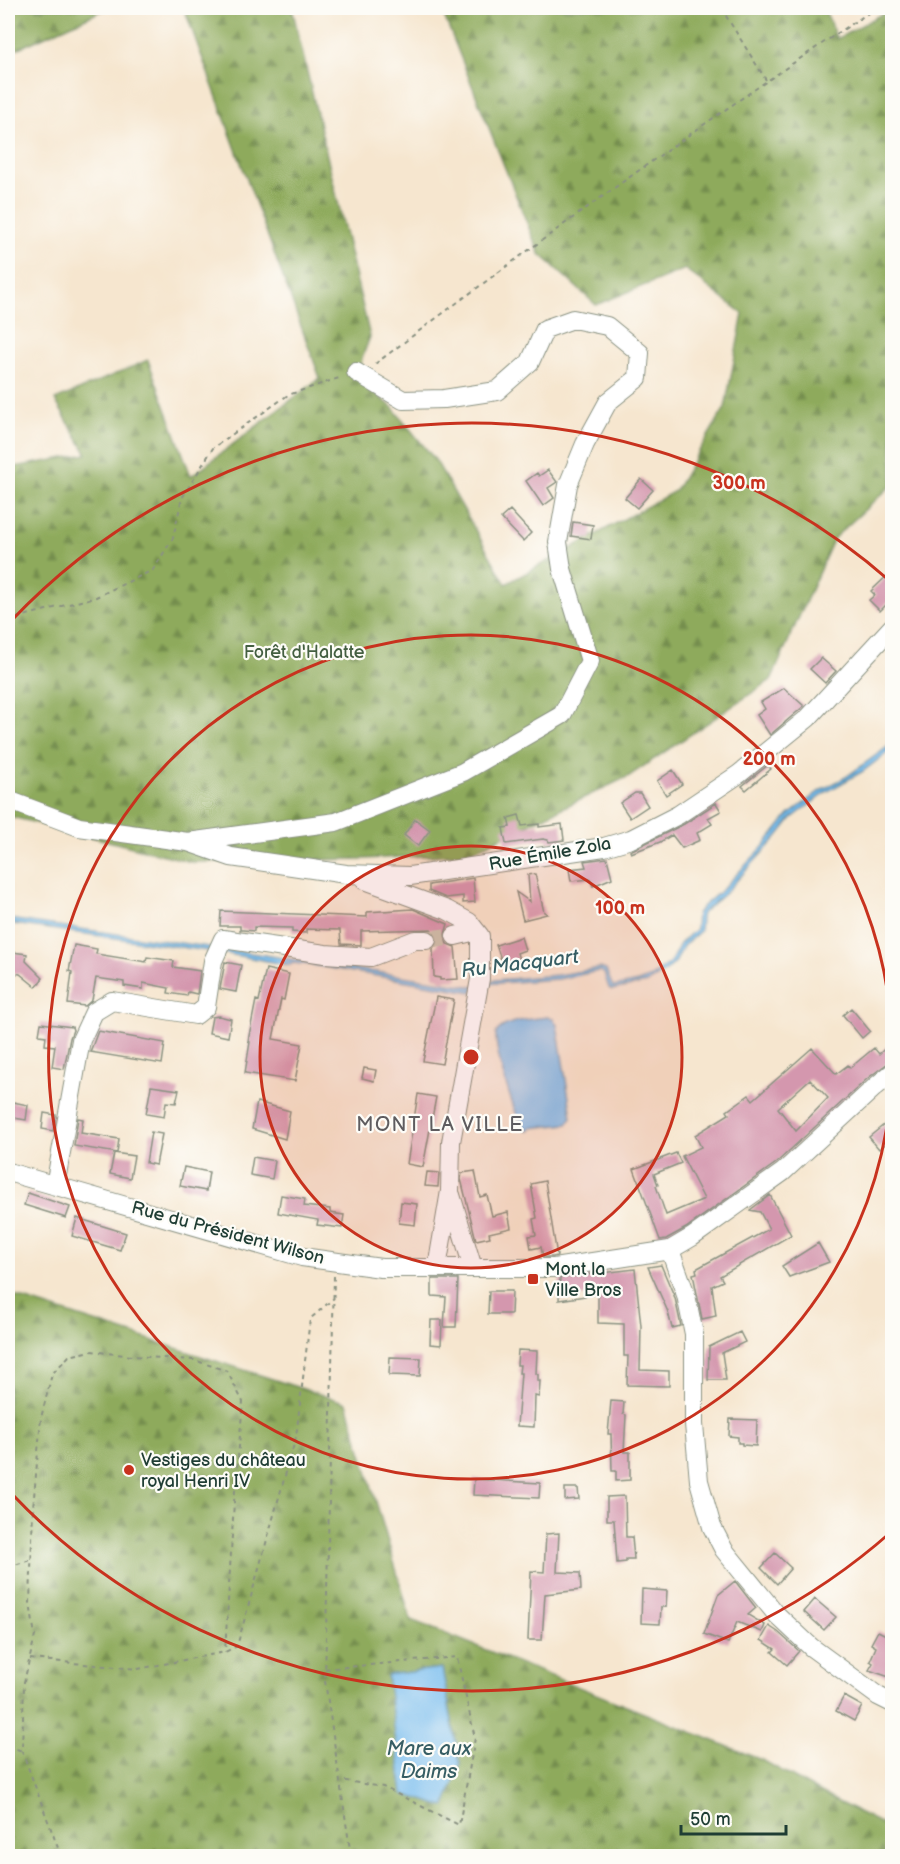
<svg xmlns="http://www.w3.org/2000/svg" width="900" height="1864" font-family="'Balsamiq Sans',sans-serif">
<style>
.forest{fill:url(#forest-firs);stroke:#567448;stroke-width:1.5;fill-rule:evenodd}
.water{fill:#79bdef;stroke:#4c7d92;stroke-width:1.5}
.building{fill:#d497ae;fill-rule:evenodd}
.lines{fill:none;stroke-linecap:round;stroke-linejoin:round}
.minor-tunnel{stroke:#cbc4b0;stroke-width:18;stroke-dasharray:18 9;stroke-linecap:butt}
.minor-casing{stroke:#8a9282;stroke-width:20}
.path{stroke:#8a9282;stroke-width:2;stroke-dasharray:4.5 4.5;stroke-linecap:butt}
.minor{stroke:#fff;stroke-width:18}
.ring{fill:none;stroke:#c8321e;stroke-width:3}
.poi-dot{fill:#c8321e;stroke:#fdfcf7;stroke-width:2}
.labels{text-anchor:middle;dominant-baseline:central;stroke-width:4.5;stroke-linejoin:round;paint-order:stroke}
.park-label{font-size:18px;fill:#445f41;stroke:#fdfcf7}
.street-label{font-size:18px;fill:#1f3d34;stroke:#fdfcf7}
.poi-label{font-size:18px;fill:#1f3d34;stroke:#fdfcf7;text-anchor:start}
.water-label{font-size:20px;font-style:italic;fill:#365d63;stroke:#fdfcf7}
.neighbourhood-label{font-size:20px;letter-spacing:1.5px;fill:#5e5c5f;stroke:#fdfcf7}
.centre{fill:#c8321e;stroke:#fdfcf7;stroke-width:3}
.ring-label{font-size:18px;text-anchor:middle;font-weight:bold;fill:#c8321e;stroke:#fdfcf7;stroke-width:4.5;stroke-linejoin:round;paint-order:stroke}
</style>
<defs>
<pattern id="forest-firs" width="22" height="20" patternUnits="userSpaceOnUse" patternTransform="scale(1.5)"><rect width="22" height="20" fill="#8eaa5c"/><path d="M5 1l3.5 6h-7zM16 11l3.5 6h-7z" fill="#738c4d"/></pattern>
</defs>
<rect width="100%" height="100%" fill="#fdfcf7"/>
<filter id="ink" filterUnits="userSpaceOnUse"><feTurbulence type="fractalNoise" baseFrequency=".0167" numOctaves="2"/><feDisplacementMap in="SourceGraphic" scale="12" xChannelSelector="R" yChannelSelector="G"/><feConvolveMatrix kernelMatrix="1 2 1 2 8 2 1 2 1" color-interpolation-filters="sRGB"/></filter>
<filter id="wash" filterUnits="userSpaceOnUse"><feTurbulence type="fractalNoise" baseFrequency=".008" numOctaves="4" result="noise"/><feDisplacementMap in="SourceGraphic" scale="24" xChannelSelector="R" yChannelSelector="G"/><feGaussianBlur stdDeviation="1.35" result="paint"/><feColorMatrix in="noise" values="0 0 0 0 0 0 0 0 0 0 0 0 0 0 0 0 0 1.4 0 .05"/><feComposite in="paint" operator="in"/></filter>
<g filter="url(#wash)">
<rect width="100%" height="100%" fill="#f6e6cf"/>
<path class="forest" d="M8,8H108L8,53Z
M184,8H292L370,337L362,358L359,380L392,407L436,461L506,584L675,491L725,408L743,314L685,269L596,305L539,253L441,8H824L837,39L892,8V485L834,538L771,680L629,776L467,854L362,859L192,862L8,816V437L15,467L87,454L55,400L148,360L191,476L320,378Z
M8,1294L347,1403L411,1620L764,1761L832,1799L892,1829V1856H8ZM441,1668H442L460,1764L387,1675Z"/>
<path class="water" d="M892,744V749L863,771L826,792L792,818L777,837L725,893L703,912L701,916L700,931L683,946L676,961L666,971L647,983L612,990L609,988L604,973L599,971L558,979L484,984V981L558,975L600,968L606,970L613,987L638,982L651,977L670,963L680,944L696,929L697,914L702,907L721,891L763,847L789,815L820,791L846,777Z
M8,919L223,949L475,987L472,992L312,965L293,963L290,965L224,953L8,923Z
M547,1017L553,1019L557,1025L572,1117L567,1124L530,1128V1130H527C514,1120 495,1051 496,1033C504,1020 533,1019 547,1017Z
M442,1668L460,1764L445,1807L403,1794L387,1675Z"/>
<g id="blocks">
<path class="building" d="M548,470L557,482L548,488L554,498L543,506L526,481L537,473L539,476Z
M641,479L653,490L637,508L625,498Z
M510,510L531,533L523,541L501,518Z
M573,522L593,525L591,539L571,536Z
M892,571V599L880,611L869,600L875,595L871,591Z
M821,658L836,671L825,683L810,669Z
M784,688L804,706L770,735L757,715L765,709L761,702Z
M768,765L771,769L746,790L742,786Z
M673,770L682,784L666,795L657,781Z
M635,793H640L648,806L630,818L620,803Z
M716,803L721,811L708,818L712,824L697,833L700,840L682,848L672,835L660,842L631,853L630,851L684,824Z
M519,815L522,826L539,824V827L562,824L564,840L549,842L548,840L543,839L506,844L503,828L510,827L508,818Z
M415,819L430,830L418,846L404,835Z
M607,858L612,878L593,886L590,879L571,881L569,869L586,867L584,861Z
M535,874L544,912L547,914L523,920L516,892L530,902L528,875Z
M473,878L475,902L463,903V896L446,898L429,891V885Z
M413,909L448,924L444,938L447,944L455,947L458,979L440,980V978L434,977L433,949L437,945L438,939L436,934L431,929L361,931V945L341,944L340,930L306,929V933L292,932V928L254,927V931L243,930H240V926H220L221,911L367,917V912Z
M521,937L525,950L517,953L519,960L503,965L496,945Z
M74,945L97,949L96,954L146,962L147,957L174,961L173,967L200,971L197,994L188,992L187,996L168,993L169,988L143,983V989L124,986V982L96,978L92,1000L85,1006L68,1004L72,972L69,971Z
M12,952L27,954L26,961L43,978L36,987L20,974L9,972L8,953L12,954Z
M225,962L241,965L236,992L220,989Z
M266,969L289,974L284,1000L281,999L273,1039L302,1044L295,1081L245,1073L250,1042L248,1041L256,1000L259,1001Z
M436,997L454,1000L442,1064L423,1061Z
M851,1008L870,1031L862,1038L843,1015Z
M219,1016L231,1019L228,1037L209,1033L212,1017Z
M41,1023L72,1027L73,1030L70,1038L64,1069L52,1067L55,1046L45,1045L46,1036L39,1035Z
M98,1031L165,1043L162,1064L90,1052Z
M892,1042V1060L868,1078L776,1163L686,1228L666,1239L660,1240L634,1169L676,1153L681,1163L654,1174L658,1185L656,1186L666,1215L704,1199L682,1156L701,1147L695,1135L729,1114L727,1111L749,1095L753,1100L812,1048L836,1074L848,1065L850,1068L874,1048L879,1054ZM810,1079L828,1098L796,1131L778,1108Z
M364,1068L376,1070L374,1081L362,1078Z
M151,1086L179,1090L176,1103L166,1102L164,1117L146,1114Z
M418,1094L436,1097L423,1167L407,1164Z
M8,1101L28,1105L26,1120L8,1117Z
M257,1102L290,1111L285,1139L252,1129Z
M44,1113L56,1115L53,1131L42,1129Z
M78,1118L83,1119L81,1133L119,1139L117,1153L74,1146Z
M885,1124L892,1134V1139L879,1149L869,1137Z
M151,1132L162,1134L156,1165L146,1163Z
M114,1153L134,1156L130,1178L110,1174Z
M253,1157L275,1161L272,1179L250,1175Z
M184,1167L209,1172L206,1191L180,1186Z
M475,1171L480,1197L487,1195L492,1216L508,1212L511,1228L489,1233L490,1237L476,1240L461,1179L462,1173Z
M427,1172L439,1173L438,1187L425,1186Z
M545,1181L557,1256L553,1257H543L541,1247L531,1249L529,1236L536,1235L533,1219L537,1218L531,1184Z
M28,1193L70,1207L66,1218L24,1205Z
M281,1195L305,1199L304,1206L330,1209V1213L344,1215L342,1228L317,1225L318,1220L278,1213Z
M770,1195L791,1235L720,1276L723,1281L712,1286L716,1316L702,1319L693,1274L697,1273L696,1269L769,1229L760,1212L750,1210Z
M401,1202L417,1204L415,1225L399,1223Z
M77,1218L126,1233L120,1250L72,1236Z
M818,1243L829,1262L789,1277L782,1266Z
M661,1265L675,1298L681,1326L672,1328L668,1312L648,1267Z
M635,1269L641,1326L640,1370L669,1371V1386L627,1385L628,1356H624V1324L598,1323V1294L559,1300L560,1278Z
M432,1279H458L456,1327H444L446,1297L432,1296Z
M489,1291H512L511,1314H488Z
M431,1320H442L441,1345L430,1344Z
M740,1332L745,1342L722,1353L726,1380H708L709,1347Z
M518,1350L537,1351L536,1374H538V1381H540L539,1397L535,1396L534,1427L517,1426L521,1373H519L520,1365H517Z
M390,1357L421,1358L420,1376L389,1375Z
M611,1401L624,1402L623,1414L626,1415L624,1452H630V1480L616,1481V1471H612L611,1434H608Z
M730,1419L757,1420L756,1446L742,1445V1443H738V1437L729,1436Z
M474,1479L540,1483L539,1498L473,1495Z
M565,1488H578L579,1499L565,1500Z
M625,1496L626,1537H632L634,1559H626V1562L617,1563L614,1520H607V1497Z
M559,1533L557,1572L580,1573L581,1590L545,1594L542,1640H528L531,1571L544,1572L546,1534Z
M775,1553L791,1568L777,1584L761,1568Z
M735,1581L756,1608L748,1615L765,1625L762,1632L737,1622L728,1643L704,1634L718,1595Z
M642,1589L667,1591L666,1607H661L660,1624L641,1623Z
M815,1599L836,1617L824,1630L804,1612Z
M769,1626L778,1632L799,1651L787,1665L772,1652L775,1649L761,1640Z
M878,1631L892,1638V1678L869,1670L873,1663L870,1661L876,1647L871,1644Z
M844,1696L862,1706L854,1721L836,1711Z"/>
</g>
</g>
<g filter="url(#ink)">
<use href="#blocks" fill-opacity="0" stroke="#8a9282" stroke-width="1.5"/>
<g class="lines">
<path class="minor-tunnel" d="M427,940L455,936"/>
<g class="minor-casing">
<path id="minor" d="M8,800L79,827L188,842L231,857L346,874L410,876L604,847L631,839L678,815L739,774L808,718L892,627
M188,842L336,822L463,772L562,715L590,661L562,569L558,542L568,485L585,444L608,402L638,378L640,353L607,326L573,319L545,329L530,362L497,391L444,399L403,400L356,372
M365,880L447,910L469,922L480,936V979L451,1142L450,1191L437,1268
M455,936L476,931
M8,1172L302,1257L381,1268H554L670,1250L692,1237L783,1172L875,1087L892,1073
M55,1186L81,1040L94,1012L112,1001L196,1015L206,1007L213,961L223,939L325,954L371,957L415,940H427
M451,1195L473,1268
M670,1250L686,1295L694,1334V1424L699,1481L712,1527L724,1550L777,1615L811,1647L878,1696L892,1703"/>
</g>
<path class="path" d="M721,8L766,80
M375,364C539,241 705,120 876,8
M8,620L96,597L153,570L173,538L182,498L213,448L288,395L342,377
M334,1276L325,1681L351,1856
M8,1567L31,1560
M30,1659L138,1669L225,1652L237,1646L296,1437L310,1319L334,1298
M325,1669L457,1657L475,1738L459,1825L383,1787L340,1780
M8,1746L22,1751
M61,1856L22,1751L24,1682L35,1636L30,1603L33,1508L41,1418L52,1374L69,1356L91,1351L132,1356L194,1360L227,1371L243,1402L234,1502L225,1652
M889,1856H892"/>
<use href="#minor" class="minor"/>
</g>
</g>
<circle cx="471" cy="1057" r="211" fill="#c8321e" fill-opacity=".12"/>
<g class="ring">
<circle cx="471" cy="1057" r="211"/>
<path d="M892 1079A422 422 0 1 1 892 1035"/>
<path d="M891 1532A634 634 0 0 1 11 1493M11 621A634 634 0 0 1 891 582"/>
</g>
<g class="poi-dot">
<rect x="527" y="1273" width="12" height="12" rx="3"/>
<circle cx="129" cy="1470" r="6"/>
</g>
<g class="labels">
<g class="park-label">
<text x="304" y="652">Forêt d'Halatte</text>
</g>
<g class="street-label">
<text transform="translate(550 854) rotate(-10)">Rue Émile Zola</text>
<text transform="translate(228 1233) rotate(15)">Rue du Président Wilson</text>
</g>
<g class="poi-label">
<text x="545" y="1269">Mont la<tspan x="545" dy="21">Ville Bros</tspan></text>
<text x="141" y="1460">Vestiges du château<tspan x="141" dy="21">royal Henri IV</tspan></text>
</g>
<g class="water-label">
<text transform="translate(520 964) rotate(-7)">Ru Macquart</text>
<text x="429" y="1749">Mare aux<tspan x="429" dy="23">Daims</tspan></text>
</g>
<g class="neighbourhood-label">
<text x="440" y="1125">MONT LA VILLE</text>
</g>
</g>
<circle cx="471" cy="1057" r="9" class="centre"/>
<g class="ring-label">
<text x="739" y="489">300 m</text>
<text x="769" y="765">200 m</text>
<text x="620" y="914">100 m</text>
</g>
<rect width="900" height="1864" fill="none" stroke="#fdfcf7" stroke-width="30"/>
<path d="M681 1825v9h105v-9" fill="none" stroke="#1f3d34" stroke-width="3"/>
<text x="690" y="1825" font-size="18" fill="#1f3d34" stroke="#fdfcf7" stroke-width="4.5" paint-order="stroke">50 m</text>
</svg>
